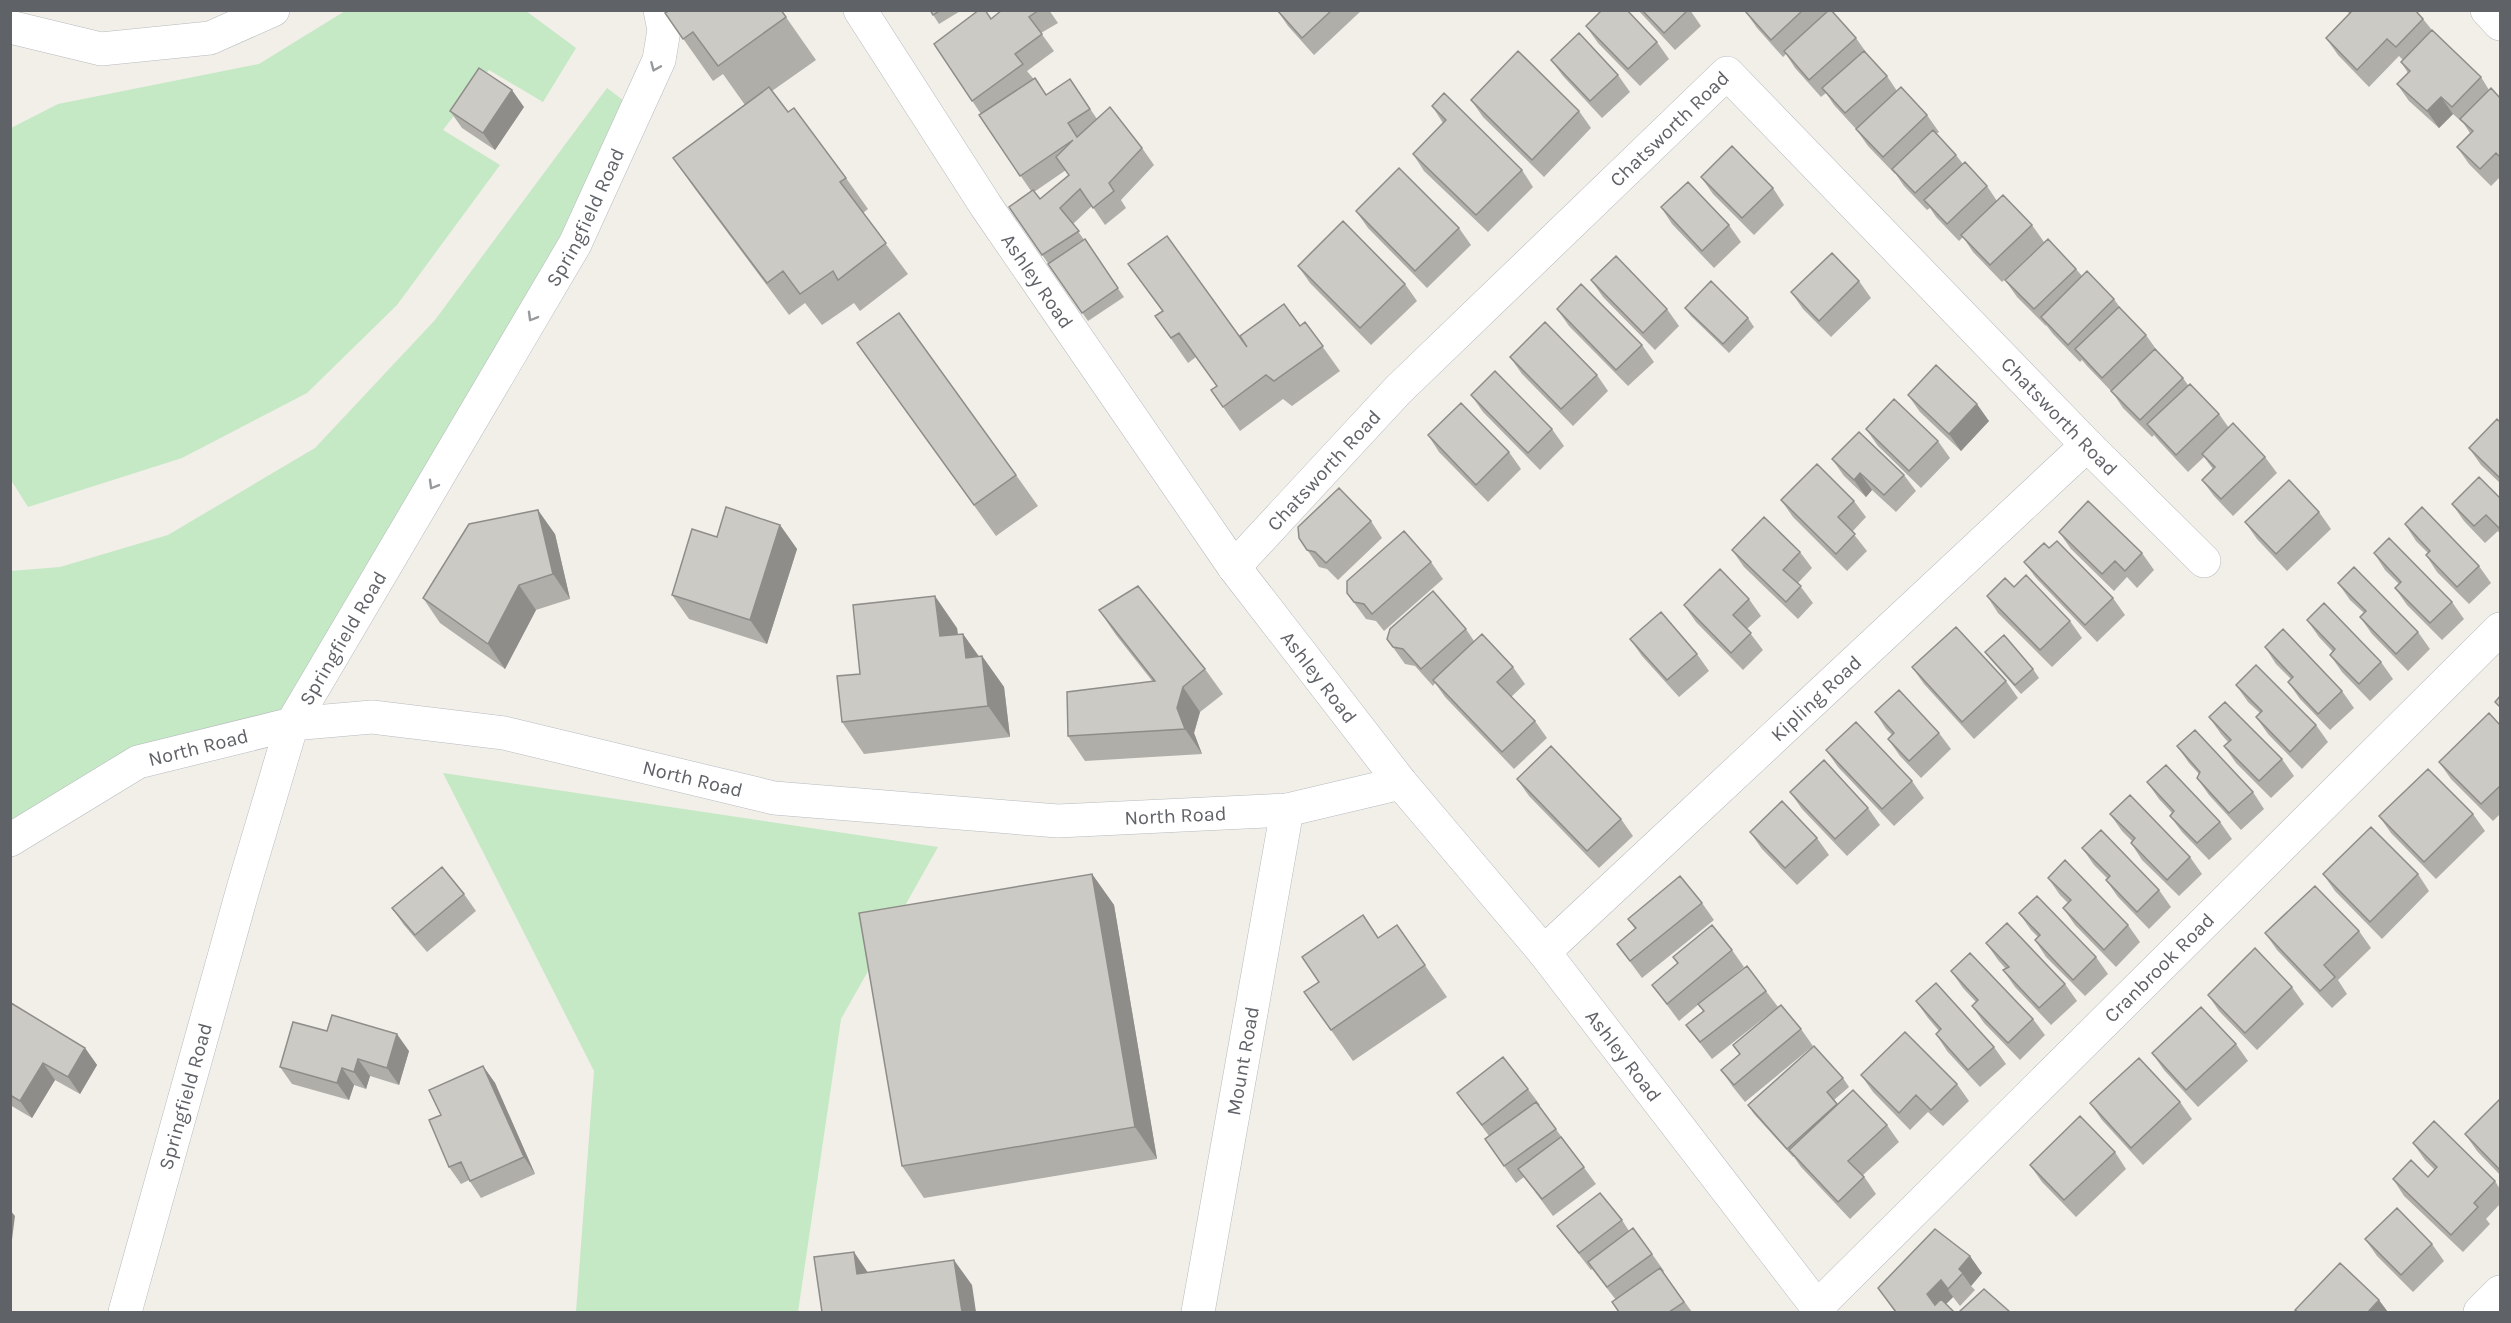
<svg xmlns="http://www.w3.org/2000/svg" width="2511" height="1323" font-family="Karla,sans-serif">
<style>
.green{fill:#c5e8c5}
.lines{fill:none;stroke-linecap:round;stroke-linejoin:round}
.street-casing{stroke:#b5b8bc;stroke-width:34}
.secondary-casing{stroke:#b6babf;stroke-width:34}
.street{stroke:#fff;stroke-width:33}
.secondary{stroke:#fff;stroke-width:33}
.wall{fill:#afaea9;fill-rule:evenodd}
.shaded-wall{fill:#8f8d8a}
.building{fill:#cccac5;stroke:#8f8d8a;stroke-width:1.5}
.oneway{stroke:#979a9d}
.labels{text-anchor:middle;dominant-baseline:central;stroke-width:6;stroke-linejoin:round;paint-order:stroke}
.street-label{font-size:20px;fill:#5f6368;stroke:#fff}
</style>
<rect width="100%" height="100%" fill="#f1efe8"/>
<path class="green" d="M345,11H526L576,48L543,102L489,70L443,130L500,165L397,305L307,393L182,458L28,507L11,480V128L58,104L259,64Z
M607,88L636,110L292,724L139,762L11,840V571L60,567L168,535L315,448L435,320Z
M443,773L938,847L841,1019L798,1312H576L594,1071Z"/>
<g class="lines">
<g class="street-casing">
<g id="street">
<path d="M2487,10L2500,24"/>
<path id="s1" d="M1234,567L1398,390L1727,73L2087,445L2204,561"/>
<path id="s2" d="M1544,952L2087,445"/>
<path id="s3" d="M1817,1307L2500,629"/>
<path id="s4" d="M1198,1312L1287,810"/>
<path d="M2480,1312L2500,1292"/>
</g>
</g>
<g class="secondary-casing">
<g id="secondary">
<path id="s5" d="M860,10L986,206L1234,567L1401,783L1544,952L1821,1312"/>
<path d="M10,27L101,49L210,38L273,10"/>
<path id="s6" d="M10,840L138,762L292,724L372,717L504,733L774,798L1058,821L1287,810L1401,783"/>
<path id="s7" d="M125,1312L243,889L292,724L575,244L659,60L664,30L660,10"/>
</g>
</g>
<use href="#street" class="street"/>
<use href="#secondary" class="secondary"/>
</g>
<path class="wall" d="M781,10L816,60L772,91L788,112L846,178L868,209L863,213L908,274L860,311L854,303L822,325L805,303L789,315L695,189L673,158L745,105L723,74L713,81L665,13Z
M930,10H962L939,24Z
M1002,10H1049L1058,23L1041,33L1054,51L1027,71L1047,95L1070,79L1097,119L1142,148L1154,165L1121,200L1126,208L1105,225L1092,206L1073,224L1124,297L1088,321L1009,207L1031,191L979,115L981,114L934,44L991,19ZM1066,170L1069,175L1040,199L1034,192Z
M1277,10H1362L1314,55L1288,26Z
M1638,10H1690L1701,26L1675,50Z
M1746,10H1823L1826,13L1856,38L1868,55L1887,76L1897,91L1927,115L1939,132L1936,134L1956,155L1963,164L1987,186L1997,201L2032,225L2044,242L2002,282L1973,252L1963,237L1959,241L1936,217L1930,208L1927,210L1904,186L1895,173V174L1868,146L1856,129L1834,105L1826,93L1821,97L1795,68L1786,54L1783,57L1757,28L1745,11Z
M2347,10H2415L2423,19L2432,30L2481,77L2489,90L2500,98V177L2491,186L2469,164L2457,147L2470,133L2464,124L2453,114L2439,128L2409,101L2397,84L2408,73L2401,62L2403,60L2399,56L2369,87L2338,55L2326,38L2349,14Z
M1586,26L1657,42L1669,59L1640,86L1598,43Z
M1551,60L1618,75L1630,92L1602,118L1563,76Z
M1471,100L1579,111L1591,128L1544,177L1483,117Z
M1432,106L1522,170L1533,187L1488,232L1424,171L1413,154L1443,123Z
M524,107L495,150L462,128L450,111Z
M1701,177L1773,188L1784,205L1754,235L1713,194Z
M1661,207L1729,225L1741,242L1714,268L1672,224Z
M1356,211L1459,228L1471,245L1427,288L1368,228Z
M1128,264L1247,347L1300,326L1305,322L1340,371L1292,406L1283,399L1240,431L1211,390L1217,386L1196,357L1188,363L1155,316L1162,311Z
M1298,266L1405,284L1417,301L1371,345L1310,283Z
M2076,269L2082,276L2114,299L2121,309L2146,335L2158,352L2183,378L2188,385L2219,414L2229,428L2265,457L2277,473L2233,516L2214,496L2202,480L2213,469L2204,457L2188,472L2159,441L2154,435L2152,437L2123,408L2113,393L2087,366L2082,360L2080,362L2053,334L2046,325V326L2017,297L2005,280Z
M1591,280L1667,309L1679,326L1655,350L1603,297Z
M1859,281L1871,298L1831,337L1803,309L1791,292Z
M1685,308L1748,318L1754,327L1729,353L1691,316Z
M1557,309L1642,345L1654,362L1628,386L1569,326Z
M857,343L1016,475L1038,506L996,536Z
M1510,357L1597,375L1608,391L1573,426L1522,374Z
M1471,395L1552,429L1564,446L1540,470L1483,412Z
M1908,395L1989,421L1961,451L1920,412Z
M2500,422V483L2481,465L2469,448Z
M1866,429L1938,441L1950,458L1921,488L1878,446Z
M1428,435L1509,452L1521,469L1488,502L1439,452Z
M1832,459L1904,475L1916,491L1896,512L1872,490L1866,497L1844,476Z
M2500,498V534L2498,531L2485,543L2464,521L2452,504Z
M1781,500L1854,501L1866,517L1852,532L1867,551L1847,571L1793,517Z
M2319,512L2331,529L2287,571L2257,539L2245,522Z
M1371,521L1382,538L1338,580L1327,569L1319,567L1299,538Z
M2405,524L2479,566L2491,583L2469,604L2437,572L2426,555L2428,553L2416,541Z
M780,525L797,549L767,644L689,619L672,595L717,537Z
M2059,532L2142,553L2154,570L2137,588L2127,577L2114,591L2071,549Z
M555,534L570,599L536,610L505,669L440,623L423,598Z
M2049,548L2113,598L2125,615L2097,642L2036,578L2024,562Z
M1732,550L1800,552L1812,568L1798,583L1813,603L1798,619L1744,567Z
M2374,553L2452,602L2464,619L2442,640L2407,605L2395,588L2399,584L2385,570Z
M1431,562L1443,579L1384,631L1376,621L1366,619L1347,593Z
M2338,583L2418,632L2430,649L2408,671L2372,634L2360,617L2364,613L2350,600Z
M2014,587L2070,621L2082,638L2052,667L1998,613L1987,596Z
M1749,599L1761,616L1747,629L1763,650L1743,670L1696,622L1684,605Z
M1099,610L1205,669L1223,694L1200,712L1194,733L1202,754L1085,761L1068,736L1153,682L1116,635Z
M2307,620L2381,662L2393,679L2370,701L2342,672L2330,655L2333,652L2319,637Z
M957,628L958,635L963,634L978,656H982L1004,687L1010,737L864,754L842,722L860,674Z
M1466,629L1474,641L1513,667L1525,684L1511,697L1535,721L1547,738L1514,769L1445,697L1435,683L1433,686L1415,666L1405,664L1387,639Z
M1630,639L1697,654L1709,671L1679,697L1642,656Z
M2265,647L2342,691L2354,708L2330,730L2300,699L2288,682L2291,679L2276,664Z
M1985,652L2033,669L2039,678L2021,694L1991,660Z
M1912,667L2006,681L2018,698L1974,739L1924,684Z
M2236,685L2316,725L2328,742L2302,769L2268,734L2256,717L2260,713L2248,702Z
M1875,712L1939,733L1951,749L1921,778L1900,756L1888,739L1892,735L1886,729Z
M2209,717L2282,759L2294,776L2271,798L2236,763L2224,746L2228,742L2221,734Z
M2500,725V814L2493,821L2451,779L2439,762Z
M2177,746L2253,792L2264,809L2241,830L2209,795L2197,778L2199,774L2189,763Z
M1826,750L1912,781L1924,798L1894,826L1838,767Z
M1517,779L1621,819L1633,836L1599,868L1529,796Z
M2147,782L2220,822L2232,839L2209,860L2182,832L2170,816L2172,813L2159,799Z
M1790,792L1868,808L1880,825L1847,856L1802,809Z
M2110,814L2190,857L2202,874L2179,896L2142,860L2131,843L2132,841L2122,831Z
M2473,814L2485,831L2436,879L2391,833L2379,816Z
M1750,832L1817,838L1829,855L1797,885L1762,849Z
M2082,848L2159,890L2171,907L2149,929L2118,897L2106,880L2108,879L2094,865Z
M1092,874L1114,905L1157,1159L924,1198L902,1166Z
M2323,874H2418L2429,891L2382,939L2335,891Z
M2048,878L2128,925L2140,942L2116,967L2075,925L2063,908L2068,903L2060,895Z
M464,894L476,911L427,952L404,925L392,908Z
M1702,903L1714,920L1642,978L1617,944L1635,929L1628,919Z
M2019,913L2096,957L2108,974L2085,996L2046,957L2035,940L2038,937L2031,930Z
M1397,925L1447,997L1353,1061L1304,992Z
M2359,931L2371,948L2338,980L2347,994L2332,1008L2277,950L2265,933Z
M1986,943L2065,984L2077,1001L2051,1025L2015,987L2003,970L2006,969L1998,960Z
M1732,950L1744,967L1718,989L1766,991L1778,1007L1712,1059L1686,1025L1703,1011L1699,1004L1679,1021L1652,985L1678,964L1673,957Z
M1951,971L2033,1019L2045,1035L2020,1060L1984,1023L1972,1006L1976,1002L1963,988Z
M2292,987L2304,1004L2257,1050L2219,1011L2208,995Z
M1916,1001L1994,1047L2006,1064L1980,1087L1947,1051L1936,1034L1939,1031L1928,1018Z
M10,1004L85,1048L97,1065L80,1094L55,1080L32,1118L10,1105Z
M1801,1029L1813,1046L1745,1102L1733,1087L1721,1070L1740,1054L1733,1045Z
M327,1031L409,1051L399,1085L370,1076L366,1089L354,1085L349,1100L292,1084L280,1067Z
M2236,1044L2248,1061L2198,1107L2164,1070L2152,1053Z
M483,1066L495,1083L535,1174L481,1198L469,1180L461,1184L449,1167L441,1115Z
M1861,1075L1957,1084L1969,1101L1943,1126L1928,1112L1910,1130L1873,1092Z
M1843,1078L1849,1087L1834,1100L1837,1104L1887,1125L1899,1142L1863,1175L1876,1194L1850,1219L1801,1167L1794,1157H1793L1754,1114L1748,1105Z
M1528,1089L1540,1105L1539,1106L1596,1184L1553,1216L1524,1177L1516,1183L1485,1139L1489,1136L1457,1093Z
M2500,1099V1175L2477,1151L2465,1134Z
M2180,1102L2192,1119L2143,1165L2102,1120L2090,1103Z
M2413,1143L2495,1181L2500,1189V1204L2486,1219L2490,1224L2463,1252L2404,1196L2393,1179L2428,1177L2435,1170L2425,1160Z
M2115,1152L2126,1169L2076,1217L2042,1182L2030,1165Z
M1622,1220L1629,1231L1652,1254L1664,1271L1663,1272L1692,1312H1619L1616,1300L1592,1269L1591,1270L1557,1226Z
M1935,1229L1982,1273L1971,1286L1975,1290L1960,1306L1953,1297L1946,1304L1954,1312H1895L1878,1288Z
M2365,1239L2432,1244L2444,1261L2413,1292L2377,1256Z"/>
<path class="shaded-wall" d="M512,90L524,107L495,150L483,133Z
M2441,97L2453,114L2439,128L2427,111Z
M1977,404L1989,421L1961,451L1949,434Z
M1860,473L1872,490L1866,497L1854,480Z
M538,510L555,534L570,599L553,574Z
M780,525L797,549L767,644L750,620Z
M519,585L536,610L505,669L488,644Z
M935,596L957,628L962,668L940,636Z
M963,634L983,662L982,656L1004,687L1010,737L988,706L966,658Z
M1183,687L1200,712L1194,733L1202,754L1185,729L1177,708Z
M1092,874L1114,905L1157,1159L1135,1127Z
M397,1034L409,1051L399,1085L387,1068Z
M85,1048L97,1065L80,1094L68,1077Z
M358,1059L370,1076L366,1089L354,1072Z
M43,1063L55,1080L32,1118L20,1101Z
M483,1066L495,1083L535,1174L524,1157Z
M342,1068L354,1085L349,1100L337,1083Z
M10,1210L15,1216L10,1255Z
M854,1252L871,1277L857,1274Z
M1970,1256L1982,1273L1971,1286L1959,1269Z
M954,1260L972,1285L976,1312H962Z
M1941,1280L1953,1297L1939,1311L1927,1294Z
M2379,1300L2388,1312H2368Z"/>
<path class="building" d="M670,10H781L786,17L718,66L693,32L683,39L665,13Z
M930,10H941L933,15Z
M979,10H985L991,19L1002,10H1039L1029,17L1042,34L1015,54L1023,64L972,101L934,44Z
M1277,10H1332L1302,38Z
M1602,10H1627L1657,42L1628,69L1586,26Z
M1642,10H1688L1664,33Z
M1746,10H1803L1771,40L1745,11Z
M1829,10H1831L1856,38L1809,80L1784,51Z
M2351,10H2415L2423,19L2396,47L2387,39L2357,70L2326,38L2352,11Z
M2432,30L2481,77L2452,107L2441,97L2427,111L2397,84L2410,71L2401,62Z
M1579,33L1618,75L1590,101L1551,60Z
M1518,51L1579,111L1532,160L1471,100Z
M1864,51L1887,76L1845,113L1822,88Z
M479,68L512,90L483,133L450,111Z
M1035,78L1046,95L1070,79L1090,109L1068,123L1077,137L1110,107L1142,148L1109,183L1114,191L1093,208L1080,189L1060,208L1079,231L1042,255L1009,207L1033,190L1040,199L1069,175L1056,157L1073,140L1020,176L979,115Z
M769,87L788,112L794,108L846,178L840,182L886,243L838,280L833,271L800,294L783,271L767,283L673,158Z
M1901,87L1927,115L1883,157L1856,129Z
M2491,88L2500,98V157L2496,153L2480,169L2457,147L2473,131L2460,119Z
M1444,93L1522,170L1476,215L1413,154L1446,120L1432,106Z
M1933,130L1956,155L1915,193L1892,169Z
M1732,146L1773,188L1742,218L1701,177Z
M1965,162L1987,186L1947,224L1924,200Z
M1399,168L1459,228L1415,271L1356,211Z
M1688,182L1729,225L1702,251L1661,207Z
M2003,195L2032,225L1990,265L1961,235Z
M1343,221L1405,284L1360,328L1298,266Z
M1167,236L1247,347L1240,336L1284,304L1300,326L1305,322L1323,346L1274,381L1266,375L1223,407L1211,390L1217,386L1179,333L1171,338L1155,316L1163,311L1128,264Z
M1085,239L1118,288L1082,313L1048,264Z
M2048,239L2076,269L2034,309L2005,280Z
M1832,253L1859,281L1819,321L1791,292Z
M1616,256L1667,309L1643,333L1591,280Z
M2087,271L2114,299L2068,345L2041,317Z
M1711,281L1748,318L1723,344L1685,308Z
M1581,284L1642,345L1616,370L1557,309Z
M2119,307L2146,335L2102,378L2075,349Z
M899,313L1016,475L974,505L857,343Z
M1545,322L1597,375L1561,409L1510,357Z
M2155,349L2183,378L2140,420L2111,391Z
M1936,365L1977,404L1949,434L1908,395Z
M1495,371L1552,429L1528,453L1471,395Z
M2190,384L2219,414L2176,455L2147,424Z
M1894,399L1938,441L1909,471L1866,429Z
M1461,403L1509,452L1476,485L1428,435Z
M2497,419L2500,422V478L2469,448Z
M2233,423L2265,457L2221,499L2202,480L2215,467L2202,454Z
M1859,432L1904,475L1884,495L1860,473L1854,480L1832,459Z
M1817,464L1854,501L1838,517L1855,534L1836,554L1781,500Z
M2479,477L2500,498V529L2486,515L2474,526L2452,504Z
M2289,480L2319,512L2276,554L2245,522Z
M1339,488L1371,521L1326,563L1315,552L1307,550L1299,538L1298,527Z
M2088,501L2142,553L2125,571L2115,561L2102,574L2059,532Z
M726,507L780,525L750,620L672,595L692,529L717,537Z
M2422,507L2479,566L2457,587L2426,555L2430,551L2405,524Z
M538,510L553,574L519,585L488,644L423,598L469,524Z
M1764,517L1800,552L1783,570L1801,586L1786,602L1732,550Z
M1404,531L1431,562L1372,614L1364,604L1354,602L1347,593V581Z
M2389,538L2452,602L2430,623L2395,588L2401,582L2374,553Z
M2057,541L2113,598L2085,625L2024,562L2044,543L2049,548Z
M2354,567L2418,632L2396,654L2360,617L2366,611L2338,583Z
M1720,569L1749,599L1733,615L1751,633L1731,653L1684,605Z
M2026,575L2070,621L2040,650L1987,596L2005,578L2014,587Z
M1138,586L1205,669L1183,687L1177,708L1185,729L1068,736L1067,692L1155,681L1099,610Z
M1433,591L1466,629L1421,669L1403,649L1393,647L1387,639L1390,629Z
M935,596L940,636L963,634L966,658L982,656L988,706L842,722L837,676L860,674L853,605Z
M2324,603L2381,662L2359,684L2330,655L2335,649L2307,620Z
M1661,612L1697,654L1667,680L1630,639Z
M1956,627L2006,681L1962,722L1912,667Z
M2283,629L2342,691L2318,714L2288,682L2293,677L2265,647Z
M1482,634L1513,667L1497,682L1535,721L1502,752L1433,680Z
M2004,635L2033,669L2015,685L1985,652Z
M2256,665L2316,725L2290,752L2256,717L2262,711L2236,685Z
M1899,690L1939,733L1909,761L1888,739L1894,733L1875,712Z
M2500,696V707L2495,702Z
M2225,702L2282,759L2259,781L2224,746L2231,740L2209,717Z
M2489,713L2500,725V786L2481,804L2439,762Z
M1856,722L1912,781L1882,809L1826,750Z
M2195,730L2253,792L2229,813L2197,778L2200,772L2177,746Z
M1551,746L1621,819L1587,851L1517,779Z
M1824,760L1868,808L1835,839L1790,792Z
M2166,765L2220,822L2197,843L2170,816L2174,811L2147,782Z
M2428,769L2473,814L2424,862L2379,816Z
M2130,795L2190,857L2167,880L2131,843L2135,838L2110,814Z
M1782,801L1817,838L1785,868L1750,832Z
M2371,827L2418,874L2370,922L2323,874Z
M2101,830L2159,890L2137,912L2106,880L2110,876L2082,848Z
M2065,860L2128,925L2104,950L2063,908L2071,900L2048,878Z
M442,867L464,894L415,935L392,908Z
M1092,874L1135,1127L902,1166L859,913Z
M1680,876L1702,903L1630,961L1617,944L1636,928L1628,919Z
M2315,886L2359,931L2324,965L2335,977L2320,991L2265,933Z
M2037,896L2096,957L2073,980L2035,940L2040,935L2019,913Z
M1363,915L1378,938L1397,925L1425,965L1331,1030L1304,992L1319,982L1302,957Z
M2007,923L2065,984L2039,1008L2003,970L2009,967L1986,943Z
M1712,925L1732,950L1667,1004L1652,985L1678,963L1673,957Z
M2255,948L2292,987L2245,1033L2208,995Z
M1970,953L2033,1019L2008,1043L1972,1006L1978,1000L1951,971Z
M1747,966L1766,991L1700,1042L1686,1025L1704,1011L1698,1004Z
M1936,983L1994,1047L1968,1070L1936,1034L1941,1029L1916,1001Z
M11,1003L85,1048L68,1077L43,1063L20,1101L10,1095Z
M1781,1005L1801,1029L1734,1085L1721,1070L1740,1054L1733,1045Z
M2201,1007L2236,1044L2186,1090L2152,1053Z
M332,1015L397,1034L387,1068L358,1059L354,1072L342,1068L337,1083L280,1067L293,1022L327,1031Z
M1905,1032L1957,1084L1931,1110L1916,1095L1899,1113L1861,1075Z
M1814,1046L1843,1078L1827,1092L1837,1104L1787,1149L1748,1105Z
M1503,1057L1528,1089L1482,1125L1457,1093Z
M2139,1058L2180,1102L2131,1148L2090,1103Z
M483,1066L524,1157L470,1181L461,1162L449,1167L429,1120L441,1115L429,1090Z
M1853,1090L1887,1125L1848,1161L1864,1177L1838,1202L1789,1150Z
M2500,1099V1170L2465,1134Z
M1536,1102L1556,1129L1504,1166L1485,1139Z
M2080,1116L2115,1152L2064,1200L2030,1165Z
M2434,1121L2495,1181L2474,1203L2478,1207L2451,1235L2393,1179L2411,1160L2428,1177L2437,1167L2413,1143Z
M1561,1137L1584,1167L1542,1199L1518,1169Z
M1600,1193L1622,1220L1579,1253L1557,1226Z
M2397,1208L2432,1244L2401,1275L2365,1239Z
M1633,1228L1652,1254L1607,1287L1588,1262Z
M1935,1229L1970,1256L1959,1269L1963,1273L1948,1289L1941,1280L1927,1294L1935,1305L1941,1299L1954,1312H1896L1878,1288Z
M854,1252L857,1274L954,1260L962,1312H822L814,1257Z
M2340,1263L2379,1300L2368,1312H2298L2295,1310Z
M1660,1268L1684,1302L1669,1312H1619L1612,1302Z
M1984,1289L2010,1312H1959Z"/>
<defs><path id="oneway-chevron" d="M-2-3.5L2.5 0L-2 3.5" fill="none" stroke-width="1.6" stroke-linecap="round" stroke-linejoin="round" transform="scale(1.5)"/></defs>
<g class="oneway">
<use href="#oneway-chevron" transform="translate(655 67) rotate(113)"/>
<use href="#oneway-chevron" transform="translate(532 317) rotate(120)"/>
<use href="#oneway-chevron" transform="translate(433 485) rotate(120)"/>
</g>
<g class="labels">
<g class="street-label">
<text stroke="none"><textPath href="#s1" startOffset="618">Chatsworth Road</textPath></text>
<text stroke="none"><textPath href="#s7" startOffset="1197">Springfield Road</textPath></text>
<text stroke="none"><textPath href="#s5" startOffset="324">Ashley Road</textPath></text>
<text stroke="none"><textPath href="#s1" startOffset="1176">Chatsworth Road</textPath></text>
<text stroke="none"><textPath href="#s1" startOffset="132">Chatsworth Road</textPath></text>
<text stroke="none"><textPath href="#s7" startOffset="711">Springfield Road</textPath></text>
<text stroke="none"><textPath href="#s5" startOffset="810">Ashley Road</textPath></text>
<text stroke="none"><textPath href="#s2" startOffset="372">Kipling Road</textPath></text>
<text stroke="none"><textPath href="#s6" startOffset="212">North Road</textPath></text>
<text stroke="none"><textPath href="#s6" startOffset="716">North Road</textPath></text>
<text stroke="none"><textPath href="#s6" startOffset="1202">North Road</textPath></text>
<text stroke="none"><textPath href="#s3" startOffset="482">Cranbrook Road</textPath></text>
<text stroke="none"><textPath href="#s5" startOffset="1296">Ashley Road</textPath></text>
<text stroke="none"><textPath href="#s4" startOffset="255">Mount Road</textPath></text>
<text stroke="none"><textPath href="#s7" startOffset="224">Springfield Road</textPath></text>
</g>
</g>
<rect width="2511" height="1323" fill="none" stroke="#5f6368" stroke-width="24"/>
</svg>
